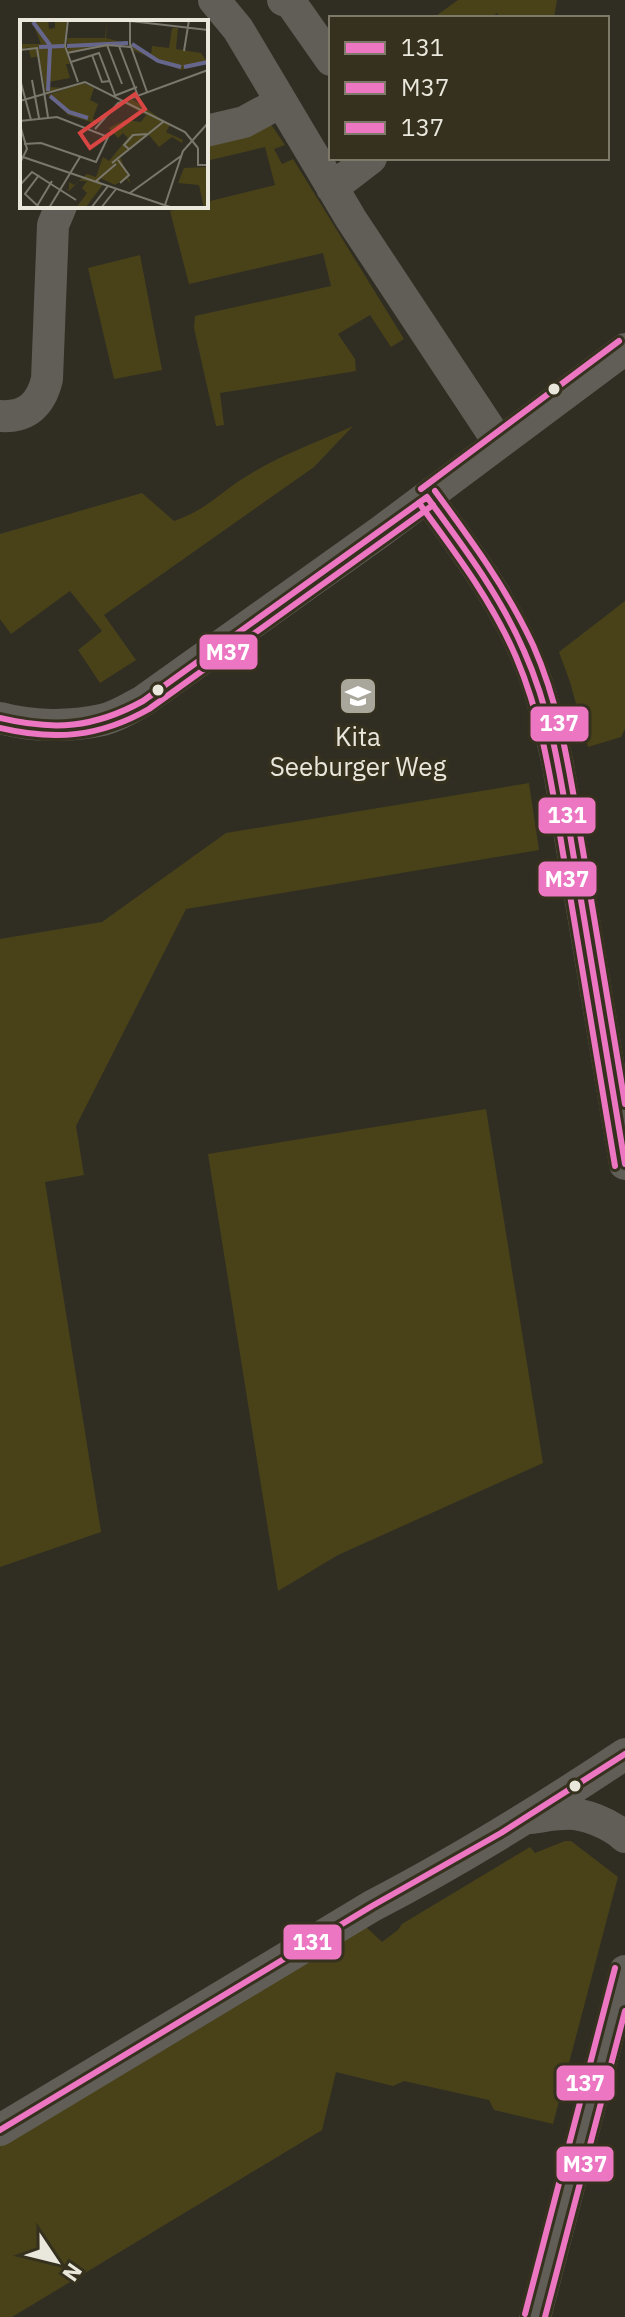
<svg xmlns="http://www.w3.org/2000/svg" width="625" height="2317" font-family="'IBM Plex Sans',sans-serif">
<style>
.green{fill:#494219}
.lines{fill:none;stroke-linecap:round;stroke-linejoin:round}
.minor{stroke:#605e57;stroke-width:32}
.bus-1-casing{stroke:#35311e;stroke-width:12}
.bus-2-casing{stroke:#35311e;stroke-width:12}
.bus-3-casing{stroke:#35311e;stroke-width:12}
.bus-1{stroke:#ec76c2;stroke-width:6}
.bus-2{stroke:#ec76c2;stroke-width:6}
.bus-3{stroke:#ec76c2;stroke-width:6}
.bus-dot{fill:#eae7dc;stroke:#35311e;stroke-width:3}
.labels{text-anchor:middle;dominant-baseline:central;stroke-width:7;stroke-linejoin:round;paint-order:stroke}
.poi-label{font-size:26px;fill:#eae7dc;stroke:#35311e}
.inset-river{fill:none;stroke:#66668d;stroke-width:4}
.inset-road{fill:none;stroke:#7a786d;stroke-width:2}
.view{fill:#d94543;fill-opacity:0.15;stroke:#d94543;stroke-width:4}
.inset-edge{fill:none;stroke:#eae7dc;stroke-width:4}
.line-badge{stroke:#35311e;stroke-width:3}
.badge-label{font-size:22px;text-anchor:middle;font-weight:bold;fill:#fff}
</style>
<rect width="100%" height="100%" fill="#302e23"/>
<path class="green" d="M458,0H557L554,18H501L497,13L490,18H433Z
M268,120L285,145L274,149L282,164L293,159L404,339L391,347L370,315L338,334L355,359L356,371L220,393L224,425L216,426L194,328L195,316L331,286L323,253L189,284L170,211L189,206H206V202L275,185L265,147L206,161V140Z
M140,255L162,370L114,379L88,268Z
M353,426L314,467L104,615L136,660L100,683L78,650L102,631L70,591L11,634L0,619V534L142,493L174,521C208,509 219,493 247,476C280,455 318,442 353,426Z
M625,601V729L621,737L588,747L570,682L559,652Z
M529,783L539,850L186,909L76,1126L84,1175L45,1182L101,1532L0,1567V939L102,922L226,833Z
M486,1109L543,1463L338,1555L278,1591L208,1154Z
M565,1841H571L618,1877L553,2124L494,2110L489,2100L404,2081L393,2086L336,2072L322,2130L12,2317H0V2146L365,1926L382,1942L398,1930L402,1924L530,1847L535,1853Z"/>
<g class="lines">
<path class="minor" d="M214,0L238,29L351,219L499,443
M283,0L291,3L331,60
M206,131L244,122L281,102
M332,188L371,158
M0,416C27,418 41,404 47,379L53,225L61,206
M427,497C468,553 510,609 534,675C545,704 551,735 558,765L625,1164
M0,718C32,727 70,727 102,720C116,717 130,708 143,701L380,532L625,349
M530,1818C541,1817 552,1814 563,1814C583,1812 611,1824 625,1837
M0,2130L372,1906C459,1861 544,1808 625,1754
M535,2317L625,1971"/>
<g class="bus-1-casing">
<path id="bus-1" d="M427,497C463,546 500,595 524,651C555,720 563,796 576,870C592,968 609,1066 625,1164
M0,718C54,731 94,728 143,701L427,497
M0,2130L372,1906L501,1833L625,1754"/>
</g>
<g class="bus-2-casing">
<path id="bus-2" d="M419,503C455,552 492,601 516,657C546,727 554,803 567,877C583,973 599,1069 615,1166
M0,728C55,741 100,737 149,709L433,505
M545,2317L625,2011"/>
</g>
<g class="bus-3-casing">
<path id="bus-3" d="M421,489L619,341
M435,491C471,540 507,589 533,645C562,710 571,782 583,851C597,936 611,1020 625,1104
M525,2314L615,1968"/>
</g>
<use href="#bus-1" class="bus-1"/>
<use href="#bus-2" class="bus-2"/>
<use href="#bus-3" class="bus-3"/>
</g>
<defs>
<g id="school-square" transform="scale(2)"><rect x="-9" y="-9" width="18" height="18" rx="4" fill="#a9a69b" stroke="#35311e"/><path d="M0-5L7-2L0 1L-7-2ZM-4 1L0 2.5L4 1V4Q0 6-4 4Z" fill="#fff"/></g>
</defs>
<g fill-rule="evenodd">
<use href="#school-square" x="358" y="696"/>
</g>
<g class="bus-dot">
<circle cx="554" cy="389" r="7"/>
<circle cx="158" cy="690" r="7"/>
<circle cx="575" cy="1786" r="7"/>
</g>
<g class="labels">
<g class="poi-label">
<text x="358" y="736">Kita<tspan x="358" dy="30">Seeburger Weg</tspan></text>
</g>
</g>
<g transform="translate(20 20)">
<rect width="188" height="188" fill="#302e23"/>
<path d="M28,0L29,9L35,8V0H47L44,24L50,44H46L50,58L29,62V67L44,68L26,73L19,36L11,38L8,27L0,30V24H21L12,1ZM87,0L86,18L108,24L48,32L47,18H85ZM152,8H158L156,29L181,33L188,43L161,50L112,30L110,23L131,35L132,26L149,28ZM63,63L74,68L70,80L78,84L73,98L77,104L48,95L28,75ZM112,79L150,105L146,112L163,120L162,123L152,117L139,127L129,115L100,137L111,164L106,158L95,165L78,157L82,166L65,188H56L67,173L62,168L67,161H59L49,171L44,167L49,170V162L54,165L67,154L76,157L83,137L89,141L108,118L103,113L98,118L82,101L89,108L105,100L121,102L126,95L105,84ZM188,147V188H184L179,165L158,163L164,148Z" fill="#494219"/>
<path class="inset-river" d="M13,2L30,25M112,24L138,41L161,47M47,26L108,23M19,27L44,26M164,47L188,42M28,71L30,27M30,76L49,92L68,98"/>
<path class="inset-road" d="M48,0L45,26L58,62M110,0V24L127,72M110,1L188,10M87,25L102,64M99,26L118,76M0,30L17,28L28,97M164,31L169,0M47,33L87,25L111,27M72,35L82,62L90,61M51,42L79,33L95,75M12,60L19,98M1,63L11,100M94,76L117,67M0,81L65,62L165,112L178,128M0,101L37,97L88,117L76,142L21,123L4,124M0,105L7,129L0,143M75,109L98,83L188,50M178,128V145H188M109,129L104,125L113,115L128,114M0,136L153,188M98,140L109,155L100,163M92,143L143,102M19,155L5,174L20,188M75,162L96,144M0,165L12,152L56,180M110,173L161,136M17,186L32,161M29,188L60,137M71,188L88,166M81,188L96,169M144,188L163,131L188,103"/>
<path class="view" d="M115,74L125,89L70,128L60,113Z"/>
<rect width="188" height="188" class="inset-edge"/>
</g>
<g class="line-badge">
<rect x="198" y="633" width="61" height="38" rx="8" fill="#ec76c2"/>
<rect x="529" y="705" width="61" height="38" rx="8" fill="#ec76c2"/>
<rect x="537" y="796" width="60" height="39" rx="8" fill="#ec76c2"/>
<rect x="537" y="860" width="61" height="38" rx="8" fill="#ec76c2"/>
<rect x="282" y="1923" width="61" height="38" rx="8" fill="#ec76c2"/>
<rect x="555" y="2064" width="61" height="38" rx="8" fill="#ec76c2"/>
<rect x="555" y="2145" width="60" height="38" rx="8" fill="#ec76c2"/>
</g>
<g class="badge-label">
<text x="228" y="660">M37</text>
<text x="559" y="731">137</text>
<text x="567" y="823">131</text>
<text x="567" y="887">M37</text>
<text x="312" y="1950">131</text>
<text x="585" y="2091">137</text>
<text x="585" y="2172">M37</text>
</g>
<rect x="329" y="16" width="280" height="144" fill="#35311e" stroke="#7d7a6a" stroke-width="2"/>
<rect x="345" y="42" width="40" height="12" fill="#ec76c2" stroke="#7d7a6a" stroke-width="2"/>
<text x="401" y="56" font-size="24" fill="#eae7dc">131</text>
<rect x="345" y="82" width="40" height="12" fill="#ec76c2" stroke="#7d7a6a" stroke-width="2"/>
<text x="401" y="96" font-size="24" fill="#eae7dc">M37</text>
<rect x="345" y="122" width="40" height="12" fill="#ec76c2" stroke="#7d7a6a" stroke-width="2"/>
<text x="401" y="136" font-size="24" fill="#eae7dc">137</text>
<g transform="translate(56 2261) rotate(125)" stroke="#35311e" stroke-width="6" paint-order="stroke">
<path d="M0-6L14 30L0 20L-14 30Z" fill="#eae7dc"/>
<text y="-12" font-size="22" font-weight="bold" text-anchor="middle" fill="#eae7dc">N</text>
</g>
</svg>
